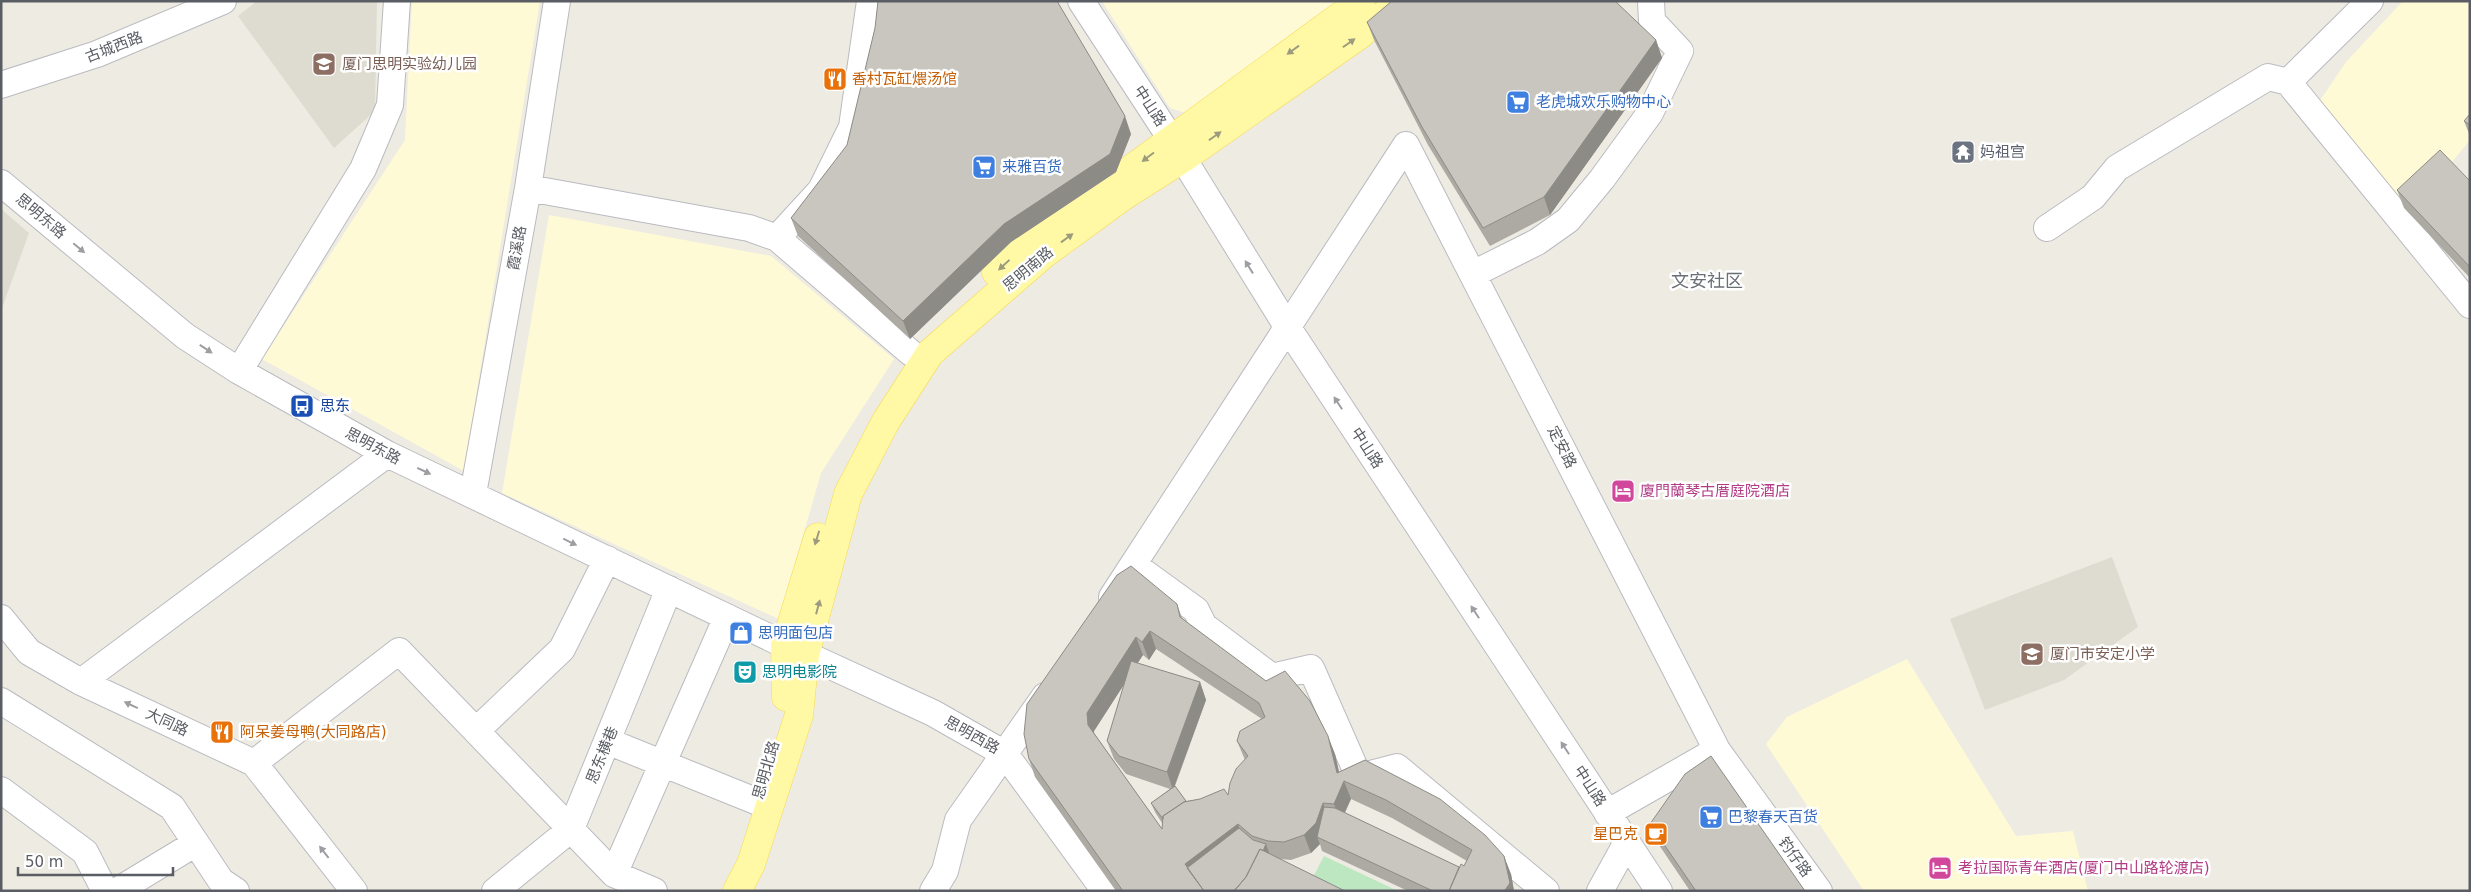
<svg xmlns="http://www.w3.org/2000/svg" width="2471" height="892" font-family="'DejaVu Sans','Noto Sans SC',sans-serif">
<style>
.commercial{fill:#fffad6}
.education{fill:#dedcd0}
.green{fill:#bde7c1}
.lines{fill:none;stroke-linecap:round;stroke-linejoin:round}
.minor-casing{stroke:#babbc1;stroke-width:28}
.major-casing{stroke:#f7d952;stroke-width:29}
.minor{stroke:#fff;stroke-width:26}
.major{stroke:#fff9a6;stroke-width:28}
.wall{fill:#adaaa4;fill-rule:evenodd}
.shaded-wall{fill:#8d8b86}
.building{fill:#c9c6bf;stroke:#8d8b86;fill-rule:evenodd}
.oneway{fill:#9c9b7e}
.oneway2{fill:#9c9ea1}
.labels{text-anchor:middle;dominant-baseline:central;stroke-width:5;stroke-linejoin:round;paint-order:stroke}
.street-label{font-size:15px;fill:#5a5d63;stroke:#fff}
.education-label{font-size:15px;fill:#785e54;stroke:#fff;text-anchor:start}
.food-label{font-size:15px;fill:#c56008;stroke:#fff;text-anchor:start}
.shop-label{font-size:15px;fill:#366cbe;stroke:#fff;text-anchor:start}
.worship-label{font-size:15px;fill:#5b616d;stroke:#fff;text-anchor:start}
.transit-label{font-size:15px;fill:#164399;stroke:#fff;text-anchor:start}
.hotel-label{font-size:15px;fill:#b23c85;stroke:#fff;text-anchor:start}
.culture-label{font-size:15px;fill:#0d838f;stroke:#fff;text-anchor:start}
.quarter-label{font-size:18px;fill:#6b6f76;stroke:#fff}
</style>
<rect width="100%" height="100%" fill="#eeece2"/>
<path class="commercial" d="M412,1H540L464,471L262,359L405,140Z
M1102,1H1340L1189,114L1170,108Z
M2403,1H2467L2470,3V140L2447,168L2404,208L2317,105L2346,62Z
M549,215L771,256L894,359L821,473L779,619L502,493Z
M1907,659L2016,836L2073,831L2088,891H1864L1766,744L1787,717Z"/>
<path class="education" d="M257,1H377L375,111L334,148L238,16Z
M1,209L29,233L1,311Z
M2112,557L2138,627L2064,680L1985,710L1950,619Z"/>
<path class="green" d="M1324,856L1398,891H1321L1309,885Z"/>
<g class="lines">
<g class="minor-casing">
<path id="minor" d="M1081,1L1171,139L1288,328L1659,891
M2370,1L2288,82L2470,305
M1,85L97,54L223,1
M1,183L185,336L239,371L387,454L785,645L933,713L1005,754L1105,891
M528,188L749,228L777,238L911,353
M2047,228L2093,197L2117,168L2268,77L2288,82
M777,238L821,190L852,127L870,1
M1473,274L1537,242L1568,220L1602,179L1650,113L1680,51L1652,21L1651,1
M239,371L363,169L390,105L397,1
M473,494L528,188L557,1
M1134,565L1196,610L1204,626L1272,677L1311,668L1359,777L1397,767L1546,891
M1112,597L1406,145L1717,750L1819,891
M1,618L29,652L81,682L254,763L354,891
M81,682L387,454
M1,701L172,807L221,881L236,891
M477,730L562,649L607,559
M607,741L758,802
M254,763L399,651L614,874L654,891
M1,790L85,852L105,891
M1607,813L1717,750
M614,874L727,617
M117,891L196,843
M495,891L571,829L669,589
M933,891L945,871L958,820L1045,696
M1600,891L1626,844"/>
</g>
<g class="major-casing">
<path id="major" d="M996,272L1036,235L1119,178L1361,1
M786,697L785,645L818,537
M737,891L751,864L799,715L805,655L848,494L886,421L930,353L1044,254L1125,195L1182,159L1358,36L1401,1"/>
</g>
<use href="#minor" class="minor"/>
<use href="#major" class="major"/>
</g>
<path class="wall" d="M1367,22L1656,40L1662,58L1550,215L1490,246L1428,145L1374,40Z
M2470,114V136L2464,121Z
M1131,134L1116,172L1011,242L910,339L798,236L791,218Z
M2470,181V278L2404,208L2397,190Z
M1177,604L1182,618L1335,754L1339,772L1365,760L1511,874L1514,891H1408L1322,851L1320,844L1311,853L1291,860L1280,859L1345,891H1116L1035,777L1029,759L1027,704ZM1156,649L1262,719L1237,741L1245,760L1228,795L1186,801L1175,786L1206,700L1200,682L1137,663L1143,655L1149,660ZM1125,683L1107,741L1114,759L1126,774L1170,789L1151,803L1155,812L1162,823V829L1094,733V731ZM1351,799L1392,818L1467,861L1464,866L1459,867L1345,813Z
M1650,824L1805,891H1690L1657,842Z"/>
<path class="shaded-wall" d="M1656,40L1662,58L1550,215L1544,197Z
M1125,116L1131,134L1116,172L1011,242L910,339L903,321L1004,224Z
M1150,631L1156,649L1149,660L1142,642Z
M1136,637L1143,655L1094,731L1095,743L1088,725L1087,713Z
M1200,682L1206,700L1173,790L1167,772Z
M1328,736L1335,754L1342,786L1344,781L1351,799L1340,822L1334,804L1337,773Z
M1323,803L1329,821L1323,841V839L1317,837L1320,844L1311,853L1304,835Z
M1238,824L1244,842L1186,869L1185,864Z
M1266,844L1271,858L1254,891H1233Z
M1504,856L1511,874L1514,891H1505Z"/>
<path class="building" d="M878,1H1057L1125,116L1110,154L1004,224L903,321L791,218L847,145L875,28Z
M1392,1H1615L1656,40L1544,197L1483,228L1422,127L1367,22Z
M2470,114V125L2464,121Z
M2440,150L2470,181V267L2397,190Z
M1131,566L1177,604L1180,617L1266,681L1285,671L1310,701L1328,736L1337,773L1365,760L1440,799L1485,835L1504,856L1510,883L1505,890V891H1449L1461,864L1464,866L1472,850L1386,800L1344,781L1334,804L1323,803L1316,823L1304,835L1284,842L1268,841L1252,836L1238,824L1185,864L1204,891H1123L1029,759L1024,734L1027,704L1117,575ZM1150,631L1259,703L1265,717L1240,731L1237,741L1248,756L1236,769L1230,783L1228,795L1224,789L1200,799L1184,802L1163,816L1162,829L1088,725L1087,713L1136,637L1142,642Z
M1131,661L1200,682L1167,772L1119,756L1107,741Z
M1711,756L1805,891H1696L1650,824L1685,774Z
M1175,786L1186,801L1184,802L1163,816V819L1151,803Z
M1324,807L1335,808L1459,867L1449,891H1433L1317,837Z
M1239,828L1253,840L1266,844L1263,851L1260,849L1246,877L1236,889L1233,891H1204L1187,868Z
M1260,849L1345,891H1234L1246,877Z"/>
<defs><path id="oneway-solid" d="M-6-.8H1V-3.2L6.5 0L1 3.2V.8H-6Z" transform="scale(1.25)"/></defs>
<g class="oneway">
<use href="#oneway-solid" transform="translate(1349 43) rotate(-35)"/>
<use href="#oneway-solid" transform="translate(1293 50) rotate(144)"/>
<use href="#oneway-solid" transform="translate(1215 136) rotate(-35)"/>
<use href="#oneway-solid" transform="translate(1148 157) rotate(143)"/>
<use href="#oneway-solid" transform="translate(1067 238) rotate(-36)"/>
<use href="#oneway-solid" transform="translate(1004 265) rotate(137)"/>
<use href="#oneway-solid" transform="translate(817 538) rotate(107)"/>
<use href="#oneway-solid" transform="translate(818 607) rotate(-75)"/>
</g>
<g class="oneway2">
<use href="#oneway-solid" transform="translate(79 248) rotate(40)"/>
<use href="#oneway-solid" transform="translate(1249 267) rotate(-122)"/>
<use href="#oneway-solid" transform="translate(206 349) rotate(33)"/>
<use href="#oneway-solid" transform="translate(1338 403) rotate(-123)"/>
<use href="#oneway-solid" transform="translate(424 471) rotate(25)"/>
<use href="#oneway-solid" transform="translate(570 542) rotate(26)"/>
<use href="#oneway-solid" transform="translate(1475 612) rotate(-123)"/>
<use href="#oneway-solid" transform="translate(131 705) rotate(-155)"/>
<use href="#oneway-solid" transform="translate(1565 748) rotate(-123)"/>
<use href="#oneway-solid" transform="translate(324 852) rotate(-128)"/>
</g>
<defs>
<g id="school-square" transform="scale(1.25)"><rect x="-9" y="-9" width="18" height="18" rx="4" fill="#8d6e63" stroke="#fff"/><path d="M0-5L7-2L0 1L-7-2ZM-4 1L0 2.5L4 1V4Q0 6-4 4Z" fill="#fff"/></g>
<g id="restaurant-square" transform="scale(1.25)"><rect x="-9" y="-9" width="18" height="18" rx="4" fill="#e8710a" stroke="#fff"/><path d="M-5-6h1v4h1v-4h1v4h1v-4h1v5L-1.5 .5V6h-2V.5L-5-1ZM5-6V6H3V1.5H1.5Q1.5-4 5-6Z" fill="#fff"/></g>
<g id="supermarket-square" transform="scale(1.25)"><rect x="-9" y="-9" width="18" height="18" rx="4" fill="#3f7fe0" stroke="#fff"/><path d="M-6-5.5h2.5l.6 2H6L4.5 2H-2.5L-4.4-4H-6ZM-1.5 3.2a1.3 1.3 0 1 0 .1 0ZM3 3.2a1.3 1.3 0 1 0 .1 0Z" fill="#fff"/></g>
<g id="temple-square" transform="scale(1.25)"><rect x="-9" y="-9" width="18" height="18" rx="4" fill="#6b7280" stroke="#fff"/><path d="M0-6L5-2H3V0L6.5 2.5H4V6H1.5V3h-3V6H-4V2.5H-6.5L-3 0V-2H-5Z" fill="#fff"/></g>
<g id="bus-square" transform="scale(1.25)"><rect x="-9" y="-9" width="18" height="18" rx="4" fill="#1a4fb4" stroke="#fff"/><path d="M-5-6H5V4H4V6H2V4H-2V6H-4V4H-5ZM-3.5-4V0h7V-4ZM-3.5 1.2v1.5H-2V1.2ZM2 1.2v1.5H3.5V1.2Z" fill="#fff"/></g>
<g id="hotel-square" transform="scale(1.25)"><rect x="-9" y="-9" width="18" height="18" rx="4" fill="#d1479c" stroke="#fff"/><path d="M-6-4.5h1.5V1H6V5H4.5V3h-9V5H-6ZM-4 0a1.8 1.8 0 1 1 3.6 0ZM.5 0V-2.5h3Q6-2.5 6 0Z" fill="#fff"/></g>
<g id="shop-square" transform="scale(1.25)"><rect x="-9" y="-9" width="18" height="18" rx="4" fill="#3f7fe0" stroke="#fff"/><path d="M-5-2.5h2.3a2.7 3.5 0 0 1 5.4 0H5L5.5 6h-11ZM-1.5-2.5h3a1.5 2.3 0 0 0-3 0Z" fill="#fff"/></g>
<g id="theatre-square" transform="scale(1.25)"><rect x="-9" y="-9" width="18" height="18" rx="4" fill="#0f9aa8" stroke="#fff"/><path d="M-5-5.5Q0-4 5-5.5V0Q5 5 0 6Q-5 5-5 0ZM-3.3-2.5H-1v1.5H-3.3ZM1-2.5H3.3v1.5H1ZM-2.8 1Q0 5.5 2.8 1Z" fill="#fff"/></g>
<g id="cafe-square" transform="scale(1.25)"><rect x="-9" y="-9" width="18" height="18" rx="4" fill="#e8710a" stroke="#fff"/><path d="M-5.5-4.5H6V0H3Q3 3.5 0 3.5H-2.5Q-5.5 3.5-5.5 0ZM3-3.2v2h1.7v-2ZM-6 4.5H4V6H-6Z" fill="#fff"/></g>
</defs>
<g fill-rule="evenodd">
<use href="#school-square" x="324" y="64"/>
<use href="#restaurant-square" x="835" y="79"/>
<use href="#supermarket-square" x="1518" y="102"/>
<use href="#temple-square" x="1963" y="152"/>
<use href="#supermarket-square" x="984" y="167"/>
<use href="#bus-square" x="302" y="406"/>
<use href="#hotel-square" x="1623" y="491"/>
<use href="#shop-square" x="741" y="633"/>
<use href="#school-square" x="2032" y="654"/>
<use href="#theatre-square" x="745" y="672"/>
<use href="#restaurant-square" x="222" y="732"/>
<use href="#supermarket-square" x="1711" y="817"/>
<use href="#cafe-square" x="1656" y="834"/>
<use href="#hotel-square" x="1940" y="868"/>
</g>
<g class="labels">
<g class="street-label">
<text transform="translate(114 47) rotate(-21)">古城西路</text>
<text transform="translate(1150 106) rotate(57)">中山路</text>
<text transform="translate(41 216) rotate(40)">思明东路</text>
<text transform="translate(517 248) rotate(-80)">霞溪路</text>
<text transform="translate(1028 269) rotate(-40)">思明南路</text>
<text transform="translate(373 446) rotate(28)">思明东路</text>
<text transform="translate(1562 447) rotate(63)">定安路</text>
<text transform="translate(1367 448) rotate(57)">中山路</text>
<text transform="translate(167 722) rotate(25)">大同路</text>
<text transform="translate(972 735) rotate(29)">思明西路</text>
<text transform="translate(602 755) rotate(-68)">思东横巷</text>
<text transform="translate(766 770) rotate(-74)">思明北路</text>
<text transform="translate(1590 786) rotate(57)">中山路</text>
<text transform="translate(1795 857) rotate(54)">钓仔路</text>
</g>
<g class="education-label">
<text x="342" y="64">厦门思明实验幼儿园</text>
<text x="2050" y="654">厦门市安定小学</text>
</g>
<g class="food-label">
<text x="852" y="79">香村瓦缸煨汤馆</text>
<text x="240" y="732">阿呆姜母鸭(大同路店)</text>
<text x="1638" y="834" text-anchor="end">星巴克</text>
</g>
<g class="shop-label">
<text x="1536" y="102">老虎城欢乐购物中心</text>
<text x="1002" y="167">来雅百货</text>
<text x="758" y="633">思明面包店</text>
<text x="1728" y="817">巴黎春天百货</text>
</g>
<g class="worship-label">
<text x="1980" y="152">妈祖宫</text>
</g>
<g class="transit-label">
<text x="320" y="406">思东</text>
</g>
<g class="hotel-label">
<text x="1640" y="491">廈門蘭琴古厝庭院酒店</text>
<text x="1958" y="868">考拉国际青年酒店(厦门中山路轮渡店)</text>
</g>
<g class="culture-label">
<text x="762" y="672">思明电影院</text>
</g>
<g class="quarter-label">
<text x="1707" y="280">文安社区</text>
</g>
</g>
<rect width="2471" height="892" fill="none" stroke="#5a5d63" stroke-width="5"/>
<path d="M18 867v8h155v-8" fill="none" stroke="#5a5d63" stroke-width="2.5"/>
<text x="25" y="867" font-size="15" fill="#5a5d63" stroke="#ffffff" stroke-width="4" paint-order="stroke">50 m</text>
</svg>
